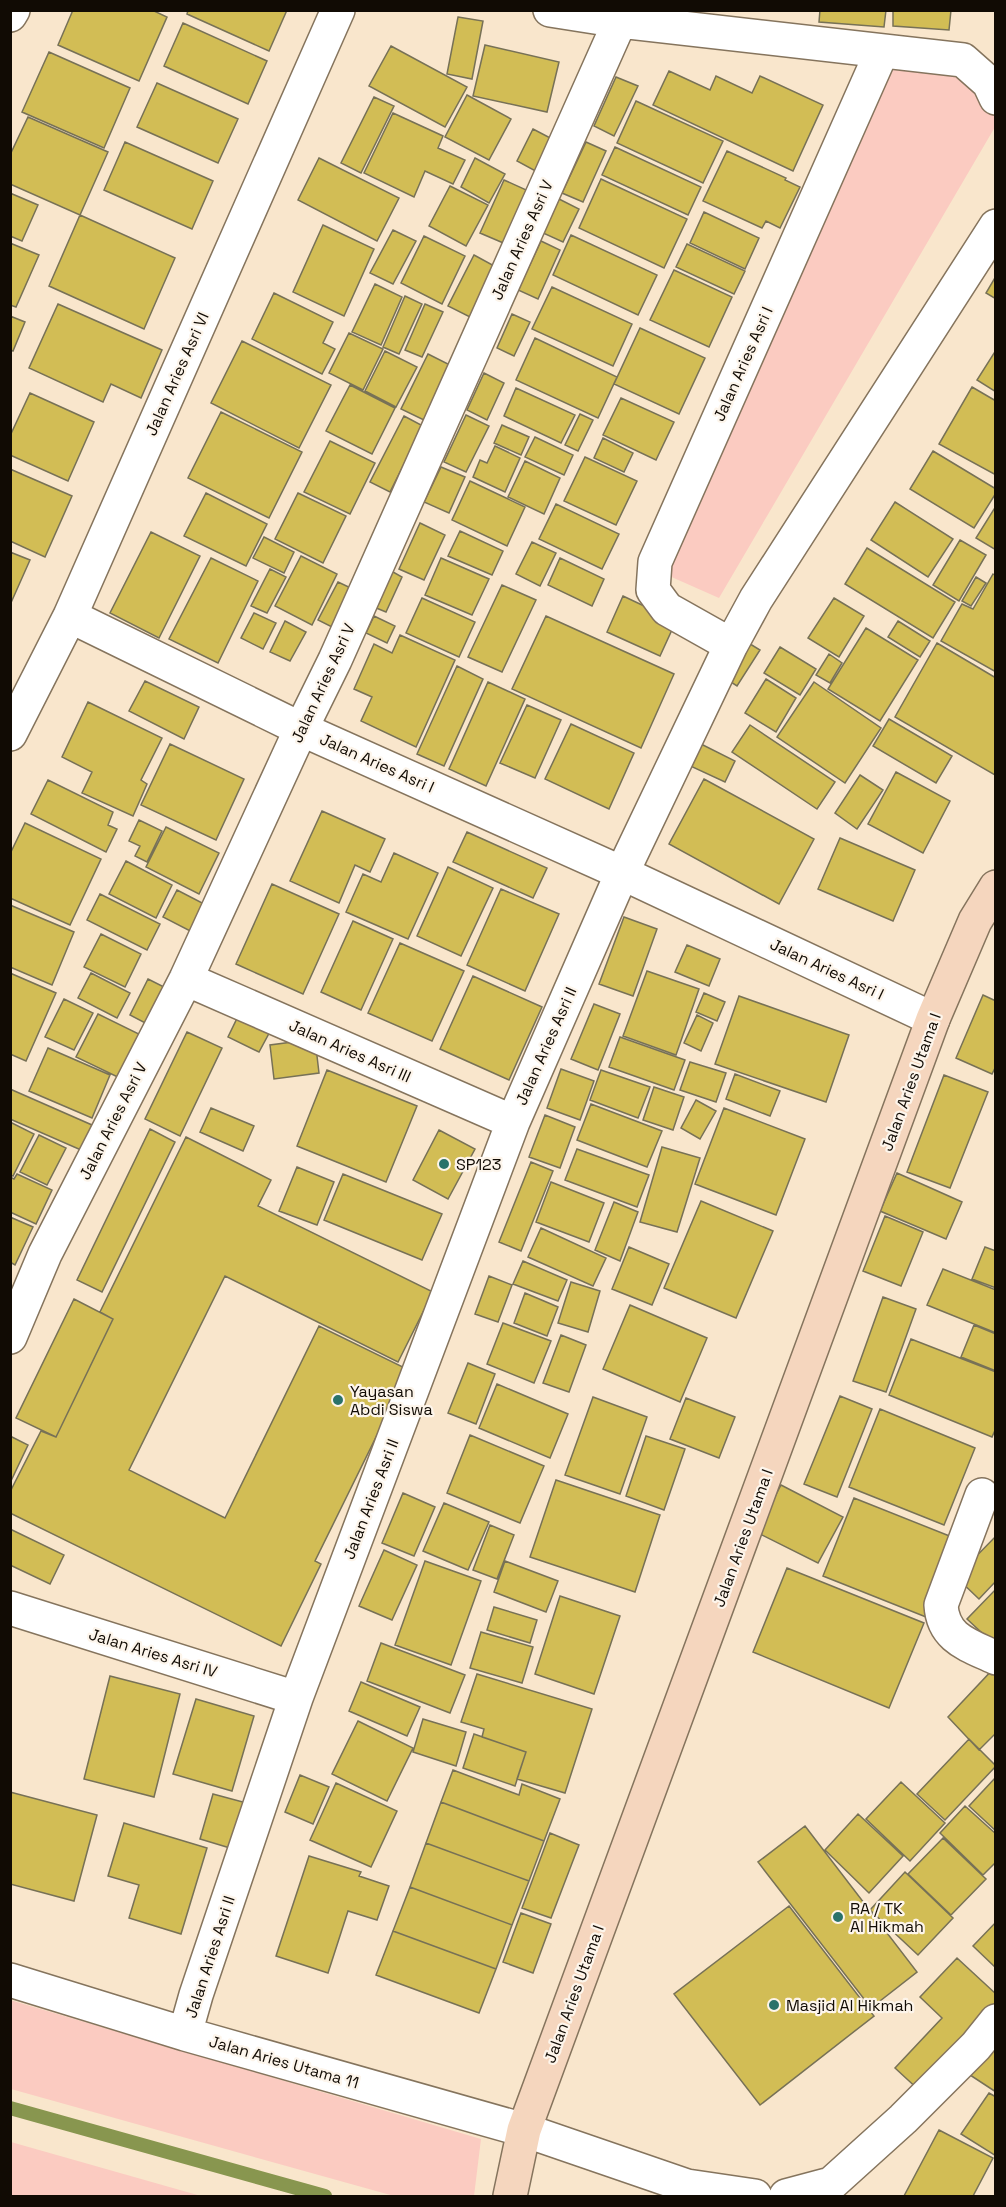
<svg xmlns="http://www.w3.org/2000/svg" width="1006" height="2207" font-family="'Space Grotesk',sans-serif">
<style>
.green{fill:#fbcbc1}
.lines{fill:none;stroke-linecap:round;stroke-linejoin:round}
.stream{stroke:#88964f;stroke-width:14}
.building{fill:#d2bd55;stroke:#777156;stroke-width:1.5}
.street-casing{stroke:#85745d;stroke-width:36}
.secondary-casing{stroke:#85745d;stroke-width:36}
.street{stroke:#fff;stroke-width:33}
.secondary{stroke:#f5d6be;stroke-width:33}
.poi-dot{fill:#2a726a;stroke:#fdf5eb;stroke-width:2}
.labels{text-anchor:middle;dominant-baseline:central;stroke-width:4.5;stroke-linejoin:round;paint-order:stroke}
.street-label{font-size:16px;fill:#110b04;stroke:#fdf5eb}
.poi-label{font-size:16px;fill:#110b04;stroke:#fdf5eb;text-anchor:start}
</style>
<rect width="100%" height="100%" fill="#f9e6cc"/>
<path class="green" d="M891,59L995,75V127L719,598L667,575Z
M10,2000L481,2139L474,2196H394L11,2089Z
M11,2142L201,2196H11Z"/>
<g class="lines">
<path class="stream" d="M10,2108L325,2196"/>
</g>
<path class="building" d="M73,10H152L167,17L139,81L58,45Z
M188,10H287L269,51L187,14Z
M820,10H886L884,27L819,22Z
M893,10H951L949,30L893,26Z
M458,17L483,21L472,79L447,74Z
M183,23L267,61L248,104L164,66Z
M485,45L559,62L547,112L473,96Z
M391,46L467,87L445,127L369,86Z
M49,52L130,88L104,148L22,112Z
M669,71L710,90L716,76L752,93L760,76L823,105L793,171L653,105Z
M616,77L638,86L614,136L594,126Z
M157,83L238,119L218,163L137,127Z
M467,95L511,119L489,160L445,137Z
M374,97L394,106L361,173L341,163Z
M636,101L723,141L703,183L617,143Z
M393,113L443,136L438,148L465,160L453,184L425,171L414,197L364,173Z
M28,117L108,152L80,215L10,184V155Z
M533,129L558,142L541,174L517,161Z
M125,142L213,181L192,229L104,190Z
M586,142L606,151L583,202L562,193Z
M615,147L701,187L688,215L602,175Z
M727,151L786,178L785,180L800,187L780,228L766,221L762,228L703,201Z
M319,158L399,198L377,241L298,200Z
M475,158L505,174L489,203L461,187Z
M601,179L687,219L664,268L579,228Z
M504,180L533,193L508,245L480,233Z
M450,186L488,205L466,246L429,226Z
M10,193L38,205L22,241L10,236Z
M559,199L579,209L563,242L543,233Z
M704,212L759,238L745,269L690,243Z
M80,215L175,258L144,329L49,286Z
M323,225L374,249L344,316L293,292Z
M393,230L416,241L393,284L370,273Z
M571,235L657,275L638,315L553,275Z
M424,236L465,256L442,304L401,283Z
M541,241L560,250L538,299L518,290Z
M10,243L39,255L16,307L10,305Z
M687,244L745,271L734,294L676,267Z
M474,255L498,268L472,318L448,306Z
M674,270L732,297L709,347L650,320Z
M996,276V299L986,293Z
M375,284L402,297L381,345L352,332Z
M552,287L632,324L613,366L532,329Z
M274,293L333,322L323,343L335,349L322,374L252,339Z
M405,296L422,304L399,354L383,347Z
M58,304L162,350L141,398L111,384L103,402L29,368Z
M425,304L443,312L422,357L405,350Z
M512,314L530,322L514,356L497,348Z
M10,316L25,322L13,351L10,350Z
M640,328L705,358L679,414L614,384Z
M349,333L383,349L363,390L329,373Z
M535,338L617,377L598,418L516,380Z
M242,341L331,385L299,448L211,403Z
M996,350V392L977,380Z
M385,351L417,367L396,407L365,391Z
M428,354L454,367L426,421L401,409Z
M484,373L504,383L487,420L467,410Z
M350,385L395,408L372,454L326,431Z
M972,387L996,401V475L939,444Z
M516,388L575,415L561,443L504,416Z
M30,393L94,422L68,481L10,455V436Z
M621,398L674,422L656,460L603,435Z
M221,412L302,452L269,518L188,478Z
M580,414L593,420L578,451L565,445Z
M466,415L489,426L466,472L444,462Z
M404,416L423,426L390,492L370,482Z
M502,425L529,437L521,455L494,443Z
M535,437L573,455L564,475L525,457Z
M603,438L633,453L624,472L594,458Z
M330,441L375,463L350,514L304,492Z
M495,446L520,458L505,492L473,477L480,460L487,463Z
M933,451L996,489V493L974,528L910,489Z
M585,457L637,481L616,525L564,501Z
M525,461L560,478L544,514L508,497Z
M441,467L465,477L449,513L424,502Z
M10,469L72,496L45,557L10,541Z
M470,481L525,507L507,546L452,520Z
M206,493L267,524L246,566L184,536Z
M298,493L346,516L323,563L275,539Z
M895,502L953,539L928,577L871,540Z
M556,504L619,534L602,569L539,539Z
M996,506V550L976,538Z
M420,523L445,535L424,580L399,569Z
M460,531L503,551L492,575L448,556Z
M151,532L200,556L159,638L110,613Z
M264,537L294,552L284,573L253,558Z
M960,540L986,555L959,601L933,585Z
M532,542L556,553L540,586L516,574Z
M867,548L955,602L933,638L845,584Z
M10,552L30,560L10,605Z
M301,556L337,574L312,625L275,606Z
M211,558L258,581L218,663L169,639Z
M441,558L489,579L472,615L425,595Z
M560,558L604,579L592,606L548,585Z
M386,568L402,577L386,612L369,605Z
M270,569L286,577L267,613L251,606Z
M993,574L996,576V672L941,641L962,604L973,609Z
M976,577L986,583L971,606L962,601Z
M338,582L353,589L334,628L318,620Z
M502,585L536,600L502,672L468,657Z
M623,596L676,621L660,656L607,632Z
M422,598L475,622L459,657L406,633Z
M834,598L864,616L839,657L808,638Z
M254,613L276,623L263,649L241,638Z
M374,616L395,626L387,643L366,633Z
M546,616L674,674L641,748L512,689Z
M285,621L306,632L290,661L270,652Z
M898,621L930,641L920,657L888,637Z
M866,628L918,660L880,721L828,689Z
M400,635L455,660L416,747L361,721L372,697L354,689L374,644L392,653Z
M742,639L760,650L737,686L720,675Z
M937,643L996,678L995,775L895,717Z
M780,647L816,669L800,695L764,673Z
M829,654L842,663L830,683L816,675Z
M457,666L483,679L444,766L417,754Z
M766,679L796,698L776,732L745,713Z
M145,681L199,707L184,739L129,711Z
M488,682L525,699L486,786L449,769Z
M814,682L881,728L845,783L777,737Z
M88,702L162,738L141,780L147,784L133,816L82,793L92,772L62,757Z
M527,705L561,720L535,778L500,763Z
M889,719L952,756L936,783L873,746Z
M571,724L634,753L609,809L545,779Z
M750,725L835,782L817,809L732,752Z
M697,742L735,761L725,782L686,764Z
M170,744L244,779L216,840L141,805Z
M896,772L950,801L923,853L868,824Z
M860,775L883,790L857,829L835,813Z
M704,779L814,839L779,904L669,844Z
M48,780L113,812L108,825L117,829L106,852L31,814Z
M322,811L385,839L370,872L355,865L339,903L290,881Z
M139,820L162,831L147,862L135,856L140,846L129,841Z
M25,823L101,859L70,925L10,898V854Z
M166,827L219,853L199,894L146,867Z
M467,832L547,868L533,898L453,862Z
M840,838L915,870L893,921L818,889Z
M394,853L438,873L408,939L346,912L363,874L381,882Z
M126,861L172,885L156,918L109,894Z
M448,867L493,888L461,956L417,936Z
M272,884L339,914L303,994L236,964Z
M501,889L559,914L525,991L467,965Z
M177,890L210,907L196,934L163,917Z
M100,894L160,924L147,950L87,920Z
M10,905L74,932L52,985L10,967Z
M624,917L657,929L633,996L599,984Z
M353,921L393,939L361,1010L321,992Z
M101,934L141,954L125,987L84,967Z
M400,943L464,971L432,1041L368,1013Z
M687,945L720,959L709,986L675,972Z
M647,971L699,989L676,1055L623,1036Z
M10,973L56,993L26,1061L10,1054Z
M91,973L130,993L117,1018L78,998Z
M473,976L542,1007L509,1080L440,1049Z
M148,979L172,991L153,1027L130,1015Z
M704,993L725,1002L717,1021L696,1012Z
M983,995L996,1001V1066L992,1074L956,1058Z
M739,996L849,1035L826,1102L715,1064Z
M64,999L93,1013L74,1050L45,1037Z
M594,1004L620,1014L598,1070L571,1059Z
M242,1008L274,1024L259,1052L228,1037Z
M98,1014L147,1038L126,1081L76,1057Z
M697,1015L713,1023L701,1051L684,1043Z
M187,1032L222,1048L180,1136L145,1119Z
M620,1037L685,1060L674,1090L609,1067Z
M315,1039L319,1073L274,1079L270,1045Z
M48,1048L110,1075L92,1118L29,1091Z
M690,1062L726,1073L716,1102L680,1090Z
M561,1069L594,1081L580,1120L547,1108Z
M327,1070L417,1106L386,1182L297,1146Z
M601,1070L650,1087L638,1118L590,1100Z
M735,1074L780,1091L770,1116L726,1099Z
M944,1075L988,1092L950,1188L907,1172Z
M654,1087L684,1097L673,1130L643,1120Z
M10,1089L92,1125L81,1150L10,1119Z
M696,1100L716,1111L700,1139L681,1128Z
M591,1104L662,1131L647,1167L577,1140Z
M211,1108L254,1126L243,1151L200,1132Z
M724,1108L805,1139L776,1215L695,1184Z
M545,1115L575,1127L560,1168L529,1157Z
M10,1122L34,1134L13,1176L10,1175Z
M150,1129L175,1142L102,1292L77,1280Z
M439,1130L475,1149L448,1199L413,1180Z
M39,1135L66,1148L47,1185L20,1172Z
M186,1137L271,1180L258,1206L433,1292L398,1362L225,1276L129,1470L225,1518L319,1326L409,1370L315,1561L321,1564L281,1646L10,1513V1492L41,1431L56,1437L113,1319L100,1312Z
M662,1147L700,1158L677,1232L640,1222Z
M577,1149L649,1175L637,1207L565,1180Z
M531,1162L553,1171L521,1251L499,1242Z
M297,1167L334,1182L317,1225L279,1211Z
M897,1173L962,1202L946,1239L880,1211Z
M17,1174L52,1190L36,1224L10,1212V1177L14,1179Z
M343,1174L442,1214L422,1260L324,1220Z
M551,1182L604,1203L589,1242L536,1222Z
M701,1201L773,1231L736,1318L664,1288Z
M614,1202L638,1212L620,1261L595,1250Z
M885,1216L923,1232L901,1286L863,1271Z
M10,1217L33,1227L15,1265L10,1262Z
M541,1228L606,1258L593,1286L528,1257Z
M629,1247L669,1264L652,1305L612,1289Z
M985,1247L996,1251V1288L972,1279Z
M523,1261L567,1280L558,1301L513,1284Z
M943,1269L996,1290V1333L927,1305Z
M489,1276L512,1285L498,1322L475,1314Z
M571,1282L600,1291L588,1332L558,1323Z
M525,1293L558,1307L547,1336L514,1323Z
M883,1297L916,1309L886,1392L853,1381Z
M74,1299L113,1319L56,1437L16,1418Z
M630,1305L707,1338L680,1402L603,1369Z
M503,1323L551,1341L534,1383L487,1364Z
M974,1325L996,1334V1371L961,1357Z
M561,1335L586,1345L569,1392L543,1383Z
M911,1339L996,1372V1428L992,1437L889,1395Z
M468,1363L495,1374L476,1424L448,1413Z
M497,1384L568,1414L550,1458L479,1428Z
M840,1396L872,1409L837,1497L804,1484Z
M593,1397L647,1417L620,1494L565,1475Z
M686,1398L735,1417L719,1458L670,1439Z
M880,1409L975,1448L944,1525L849,1487Z
M470,1435L544,1466L520,1523L447,1493Z
M646,1436L685,1449L664,1510L626,1496Z
M12,1437L28,1445L10,1483V1439Z
M556,1480L660,1515L635,1592L530,1557Z
M781,1485L843,1517L818,1563L756,1532Z
M403,1493L435,1507L414,1556L382,1543Z
M854,1498L957,1539L926,1617L823,1576Z
M444,1503L489,1522L468,1570L423,1551Z
M490,1525L514,1535L497,1579L473,1570Z
M10,1529L64,1555L50,1584L10,1565Z
M996,1536V1581L979,1599L956,1577Z
M384,1550L417,1565L392,1620L359,1606Z
M425,1561L481,1581L451,1665L395,1645Z
M505,1561L558,1581L546,1612L494,1592Z
M787,1568L924,1623L889,1708L753,1652Z
M996,1589V1646L967,1619Z
M560,1596L620,1616L594,1694L535,1674Z
M494,1607L537,1620L530,1643L487,1630Z
M481,1632L533,1647L522,1683L470,1668Z
M381,1643L465,1675L450,1713L367,1681Z
M996,1666V1733L979,1750L948,1717Z
M477,1674L592,1709L565,1793L517,1779L526,1752L482,1737L484,1729L461,1722Z
M110,1676L180,1694L154,1797L84,1779Z
M361,1682L420,1707L407,1736L349,1711Z
M196,1699L254,1716L232,1791L173,1774Z
M423,1719L466,1732L456,1766L413,1752Z
M358,1721L413,1748L387,1801L332,1774Z
M474,1734L526,1752L515,1786L463,1768Z
M969,1739L996,1766L945,1820L917,1794Z
M453,1770L519,1795L522,1784L560,1799L544,1841L441,1802Z
M300,1775L329,1787L313,1824L285,1812Z
M996,1777V1831L969,1806Z
M901,1782L945,1823L910,1861L866,1819Z
M336,1783L397,1811L371,1867L310,1840Z
M10,1792L97,1815L74,1901L10,1884Z
M213,1794L254,1805L240,1851L200,1839Z
M441,1802L544,1841L529,1881L426,1843Z
M965,1806L996,1834V1862L983,1875L940,1833Z
M858,1814L903,1856L869,1893L825,1850Z
M124,1823L207,1848L181,1934L129,1918L139,1885L108,1876Z
M805,1826L917,1972L871,2008L758,1862Z
M550,1833L579,1845L551,1918L522,1908Z
M943,1838L986,1879L951,1915L908,1874Z
M426,1843L529,1881L512,1925L410,1887Z
M309,1856L361,1872L359,1876L389,1886L377,1920L348,1911L328,1973L276,1956Z
M905,1872L953,1918L918,1955L870,1910Z
M410,1887L512,1925L496,1969L393,1931Z
M789,1906L874,2016L760,2105L674,1994Z
M521,1913L551,1924L533,1973L503,1962Z
M996,1922V1968L973,1946Z
M393,1931L496,1969L479,2013L376,1975Z
M957,1958L996,1994V2013L921,2092L895,2068L942,2018L920,1997Z
M996,2036V2092L970,2075Z
M989,2093L996,2097V2156L961,2134Z
M939,2130L993,2158L973,2196H904Z"/>
<g class="lines">
<g class="street-casing">
<path id="street" d="M550,10L620,21L963,60L989,83L996,98
M10,15L13,10
M70,616L301,729L622,873L933,1019
M731,645L667,609L653,590L655,562L882,51
M10,734L70,616L338,10
M186,979L513,1122
M10,1337L45,1254L186,979L301,729L335,660L620,21
M982,1495L941,1605C943,1639 969,1645 996,1658
M10,1608L296,1698
M10,1980L185,2034L524,2130L687,2186L755,2196
M185,2034L196,1995L296,1698L513,1122L622,873L731,645L756,599L996,226
M786,2196L831,2184L903,2119L976,2046L996,2021"/>
</g>
<g class="secondary-casing">
<path id="secondary" d="M510,2196L524,2130L933,1019L975,921L996,887"/>
</g>
<use href="#street" class="street"/>
<use href="#secondary" class="secondary"/>
</g>
<g class="poi-dot">
<circle cx="444" cy="1164" r="6"/>
<circle cx="338" cy="1400" r="6"/>
<circle cx="838" cy="1917" r="6"/>
<circle cx="774" cy="2005" r="6"/>
</g>
<g class="labels">
<g class="street-label">
<text transform="translate(522 240) rotate(-66)">Jalan Aries Asri V</text>
<text transform="translate(743 364) rotate(-66)">Jalan Aries Asri I</text>
<text transform="translate(177 374) rotate(-66)">Jalan Aries Asri VI</text>
<text transform="translate(323 683) rotate(-65)">Jalan Aries Asri V</text>
<text transform="translate(377 763) rotate(24)">Jalan Aries Asri I</text>
<text transform="translate(827 969) rotate(25)">Jalan Aries Asri I</text>
<text transform="translate(546 1046) rotate(-66)">Jalan Aries Asri II</text>
<text transform="translate(350 1051) rotate(24)">Jalan Aries Asri III</text>
<text transform="translate(911 1082) rotate(-70)">Jalan Aries Utama I</text>
<text transform="translate(113 1121) rotate(-63)">Jalan Aries Asri V</text>
<text transform="translate(371 1499) rotate(-69)">Jalan Aries Asri II</text>
<text transform="translate(743 1538) rotate(-70)">Jalan Aries Utama I</text>
<text transform="translate(153 1653) rotate(17)">Jalan Aries Asri IV</text>
<text transform="translate(210 1957) rotate(-72)">Jalan Aries Asri II</text>
<text transform="translate(574 1994) rotate(-70)">Jalan Aries Utama I</text>
<text transform="translate(284 2062) rotate(16)">Jalan Aries Utama 11</text>
</g>
<g class="poi-label">
<text x="456" y="1164">SP123</text>
<text x="350" y="1391">Yayasan<tspan x="350" dy="18">Abdi Siswa</tspan></text>
<text x="850" y="1908">RA / TK<tspan x="850" dy="18">Al Hikmah</tspan></text>
<text x="786" y="2005">Masjid Al Hikmah</text>
</g>
</g>
<rect width="1006" height="2207" fill="none" stroke="#110b04" stroke-width="24"/>
</svg>
